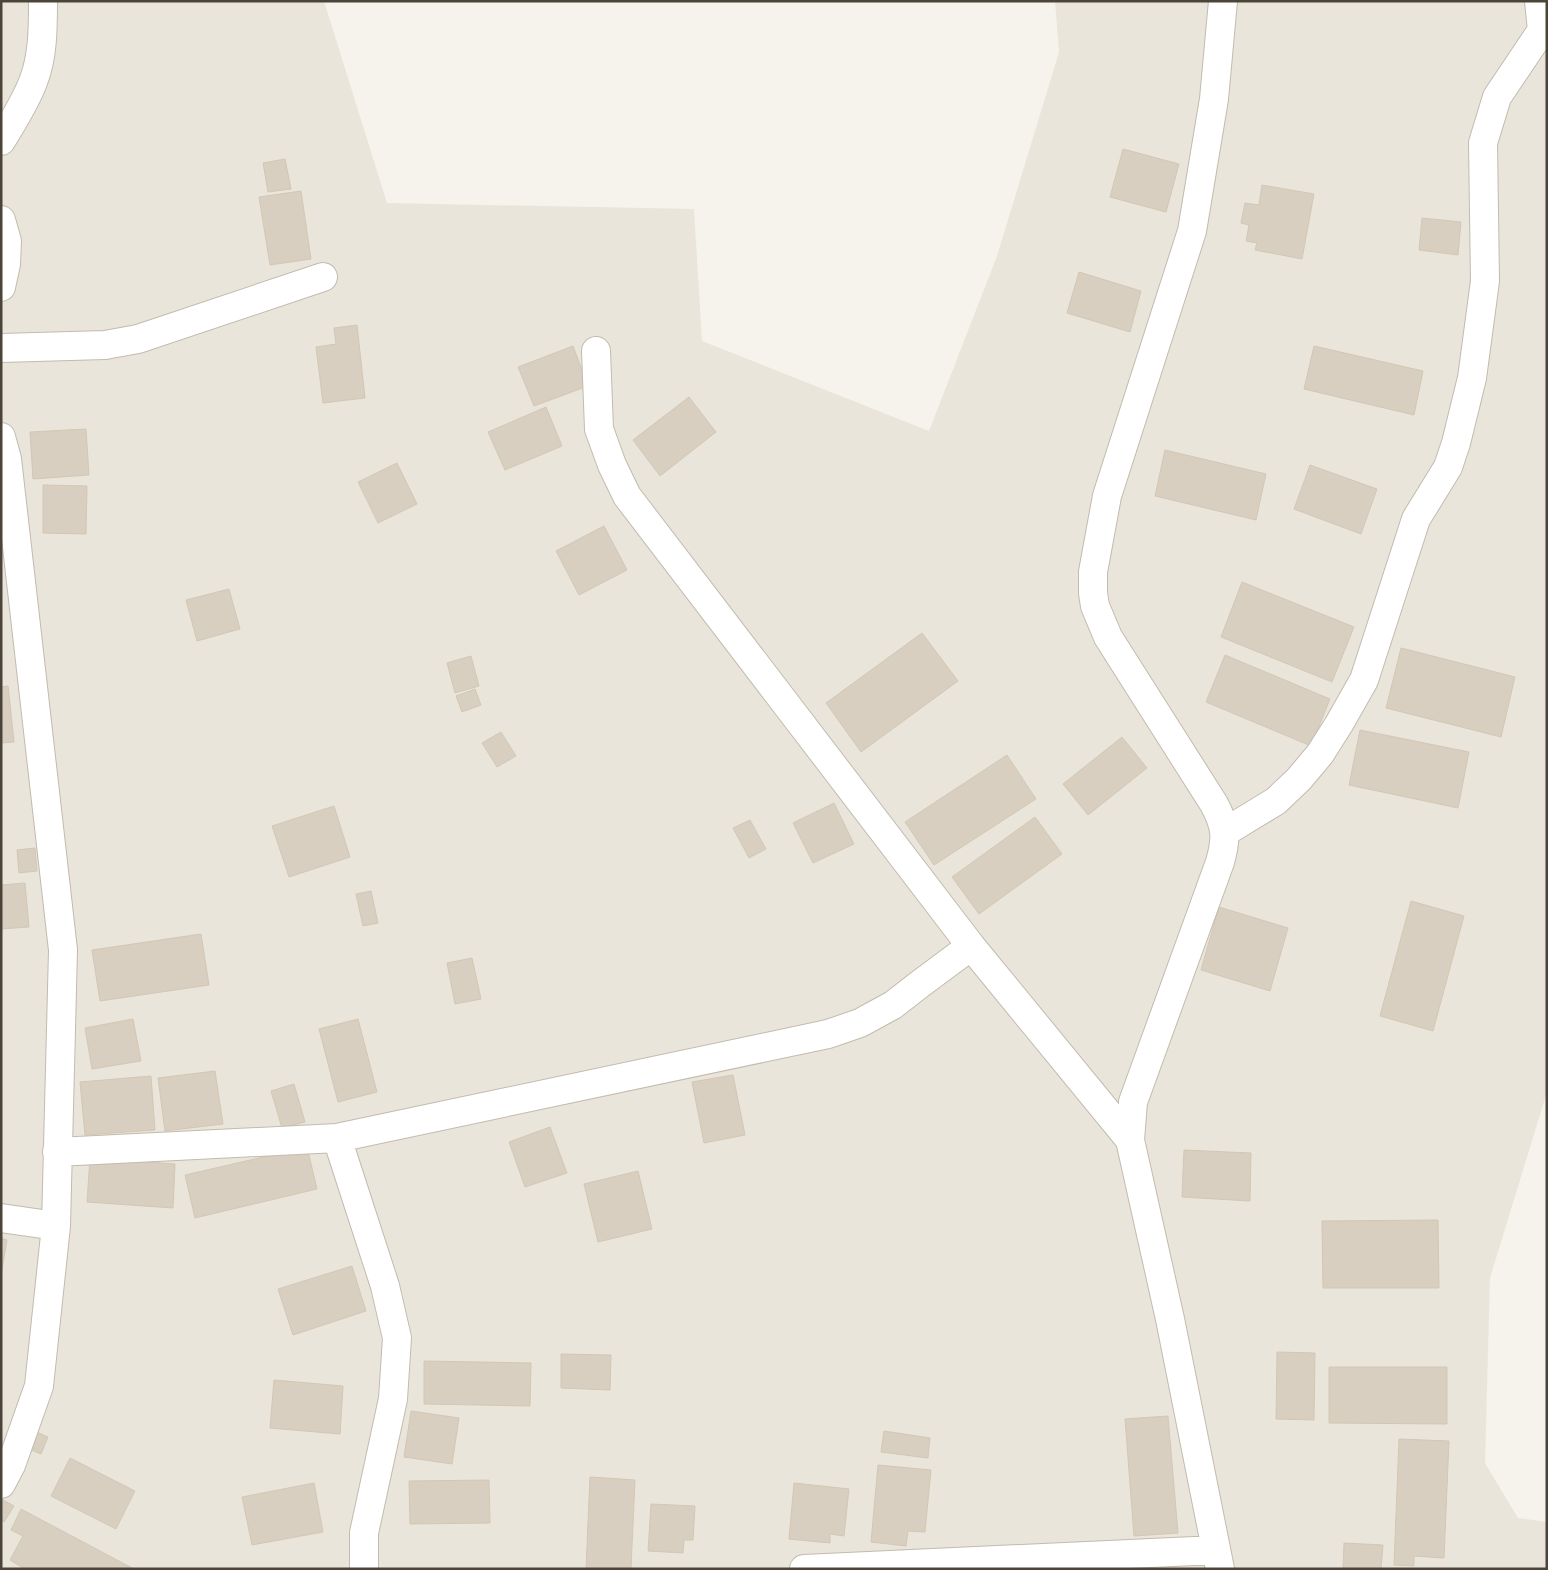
<svg xmlns="http://www.w3.org/2000/svg" width="1548" height="1570" font-family="'Source Sans 3',sans-serif">
<style>
.residential{fill:#eae5da}
.building{fill:#d8cfc1;stroke:#d3c7b4}
.lines{fill:none;stroke-linecap:round;stroke-linejoin:round}
.street-casing{stroke:#c2bbae;stroke-width:30}
.street{stroke:#fff;stroke-width:28}
</style>
<rect width="100%" height="100%" fill="#f6f3ec"/>
<path class="residential" d="M1,1H324L387,203L694,209L702,341L929,431L997,256L1059,52L1055,1H1547V1092L1490,1278L1485,1463L1518,1518L1547,1522V1569H1Z"/>
<path class="building" d="M1123,149L1179,164L1166,212L1110,197Z
M285,159L291,189L268,192L263,163Z
M1262,185L1314,194L1302,259L1255,250L1257,243L1246,241L1249,225L1241,223L1245,203L1259,205Z
M301,191L311,259L270,265L259,197Z
M1422,218L1461,222L1458,255L1419,250Z
M1079,272L1141,291L1130,332L1067,313Z
M357,325L365,398L323,403L316,347L336,344L334,328Z
M573,346L588,386L534,406L518,367Z
M1314,346L1423,371L1414,415L1304,389Z
M689,397L716,432L660,476L633,440Z
M546,407L562,446L505,470L488,432Z
M86,429L89,475L33,479L30,432Z
M1165,450L1266,474L1256,520L1155,496Z
M397,463L417,504L378,523L358,482Z
M1310,465L1377,489L1361,534L1294,509Z
M43,485L87,486L86,534L43,533Z
M604,526L627,570L579,595L556,551Z
M1242,582L1354,627L1332,682L1221,637Z
M229,589L240,629L197,641L186,600Z
M922,633L958,681L861,752L826,703Z
M1401,648L1515,677L1501,737L1386,708Z
M1225,655L1330,699L1311,746L1206,702Z
M471,656L479,686L455,693L447,663Z
M8,686L14,742L1,743V687Z
M475,689L481,705L462,712L456,696Z
M1360,730L1469,752L1458,808L1349,785Z
M501,732L516,756L497,767L482,743Z
M1122,737L1147,768L1088,815L1063,784Z
M1007,755L1036,799L934,865L905,822Z
M834,803L854,844L813,863L793,823Z
M334,806L350,857L289,877L272,826Z
M1035,817L1062,854L979,914L952,877Z
M750,820L766,849L749,858L733,828Z
M35,848L37,871L19,873L17,850Z
M25,883L29,927L1,929V885Z
M371,891L378,923L363,926L356,894Z
M1411,901L1464,916L1433,1031L1380,1016Z
M1219,907L1288,928L1270,991L1201,970Z
M201,934L209,985L100,1001L92,950Z
M472,958L481,999L455,1004L447,963Z
M133,1019L141,1061L92,1069L85,1028Z
M358,1019L377,1092L338,1102L319,1029Z
M215,1071L223,1124L165,1131L158,1078Z
M733,1075L745,1135L704,1143L692,1082Z
M151,1076L155,1130L85,1135L80,1082Z
M294,1084L305,1122L282,1128L271,1091Z
M550,1127L567,1173L525,1187L509,1142Z
M307,1147L317,1189L195,1218L185,1175Z
M1184,1150L1251,1153L1250,1201L1182,1197Z
M90,1158L175,1164L173,1208L87,1202Z
M638,1171L652,1229L598,1242L584,1184Z
M1438,1220L1439,1288H1323L1322,1221Z
M1,1238L7,1240L1,1275Z
M352,1266L366,1311L293,1335L278,1289Z
M1277,1352L1315,1353L1314,1420L1276,1419Z
M561,1354L611,1355L610,1390L561,1388Z
M424,1361L531,1363L530,1406L424,1404Z
M1329,1367H1447V1424L1329,1423Z
M274,1380L343,1386L340,1434L270,1428Z
M411,1411L459,1418L452,1464L404,1457Z
M1168,1416L1178,1533L1134,1536L1125,1419Z
M34,1431L48,1437L41,1454L27,1448Z
M884,1431L930,1438L928,1458L881,1452Z
M1399,1439L1449,1441L1444,1558L1414,1556V1566L1394,1565Z
M70,1458L135,1491L116,1529L51,1496Z
M878,1465L931,1470L925,1532L908,1531L906,1546L871,1542Z
M590,1477L635,1480L631,1569H586Z
M489,1480L490,1523L410,1524L409,1481Z
M314,1483L323,1532L252,1545L242,1497Z
M794,1483L849,1489L844,1536L830,1534V1543L789,1539Z
M3,1500L14,1506L4,1522L1,1520V1502Z
M651,1504L695,1506L693,1540H684L683,1553L648,1551Z
M21,1509L134,1569H25L10,1560L23,1536L11,1530Z
M1344,1543L1383,1545L1381,1569H1343Z"/>
<g class="lines">
<g class="street-casing">
<path id="street" d="M1,141C12,123 25,103 33,82C43,57 43,28 43,1
M1,220L7,241L6,264L1,287
M1,348L105,345L138,339L323,277
M596,351L599,429L612,465L627,496L971,946L1130,1140
M1,437L7,459L63,950L56,1226L39,1386L11,1465L1,1484
M1225,832L1276,801L1299,779L1320,754L1339,724L1364,680L1416,519L1448,467L1456,443L1472,378L1485,281L1483,143L1497,97L1542,30L1539,1
M337,1138L385,1286L397,1338L393,1399L364,1533V1569
M57,1152L337,1138L828,1034L860,1023L893,1005L920,984L971,946
M1,1218L56,1226
M804,1569L1216,1550
M1220,1569L1170,1319L1130,1140L1133,1102L1220,862C1227,838 1226,826 1214,804L1108,637L1095,606L1093,593V572L1107,496L1192,231L1214,99L1223,1"/>
</g>
<use href="#street" class="street"/>
</g>
<rect width="1548" height="1570" fill="none" stroke="#4b4439" stroke-width="5"/>
</svg>
